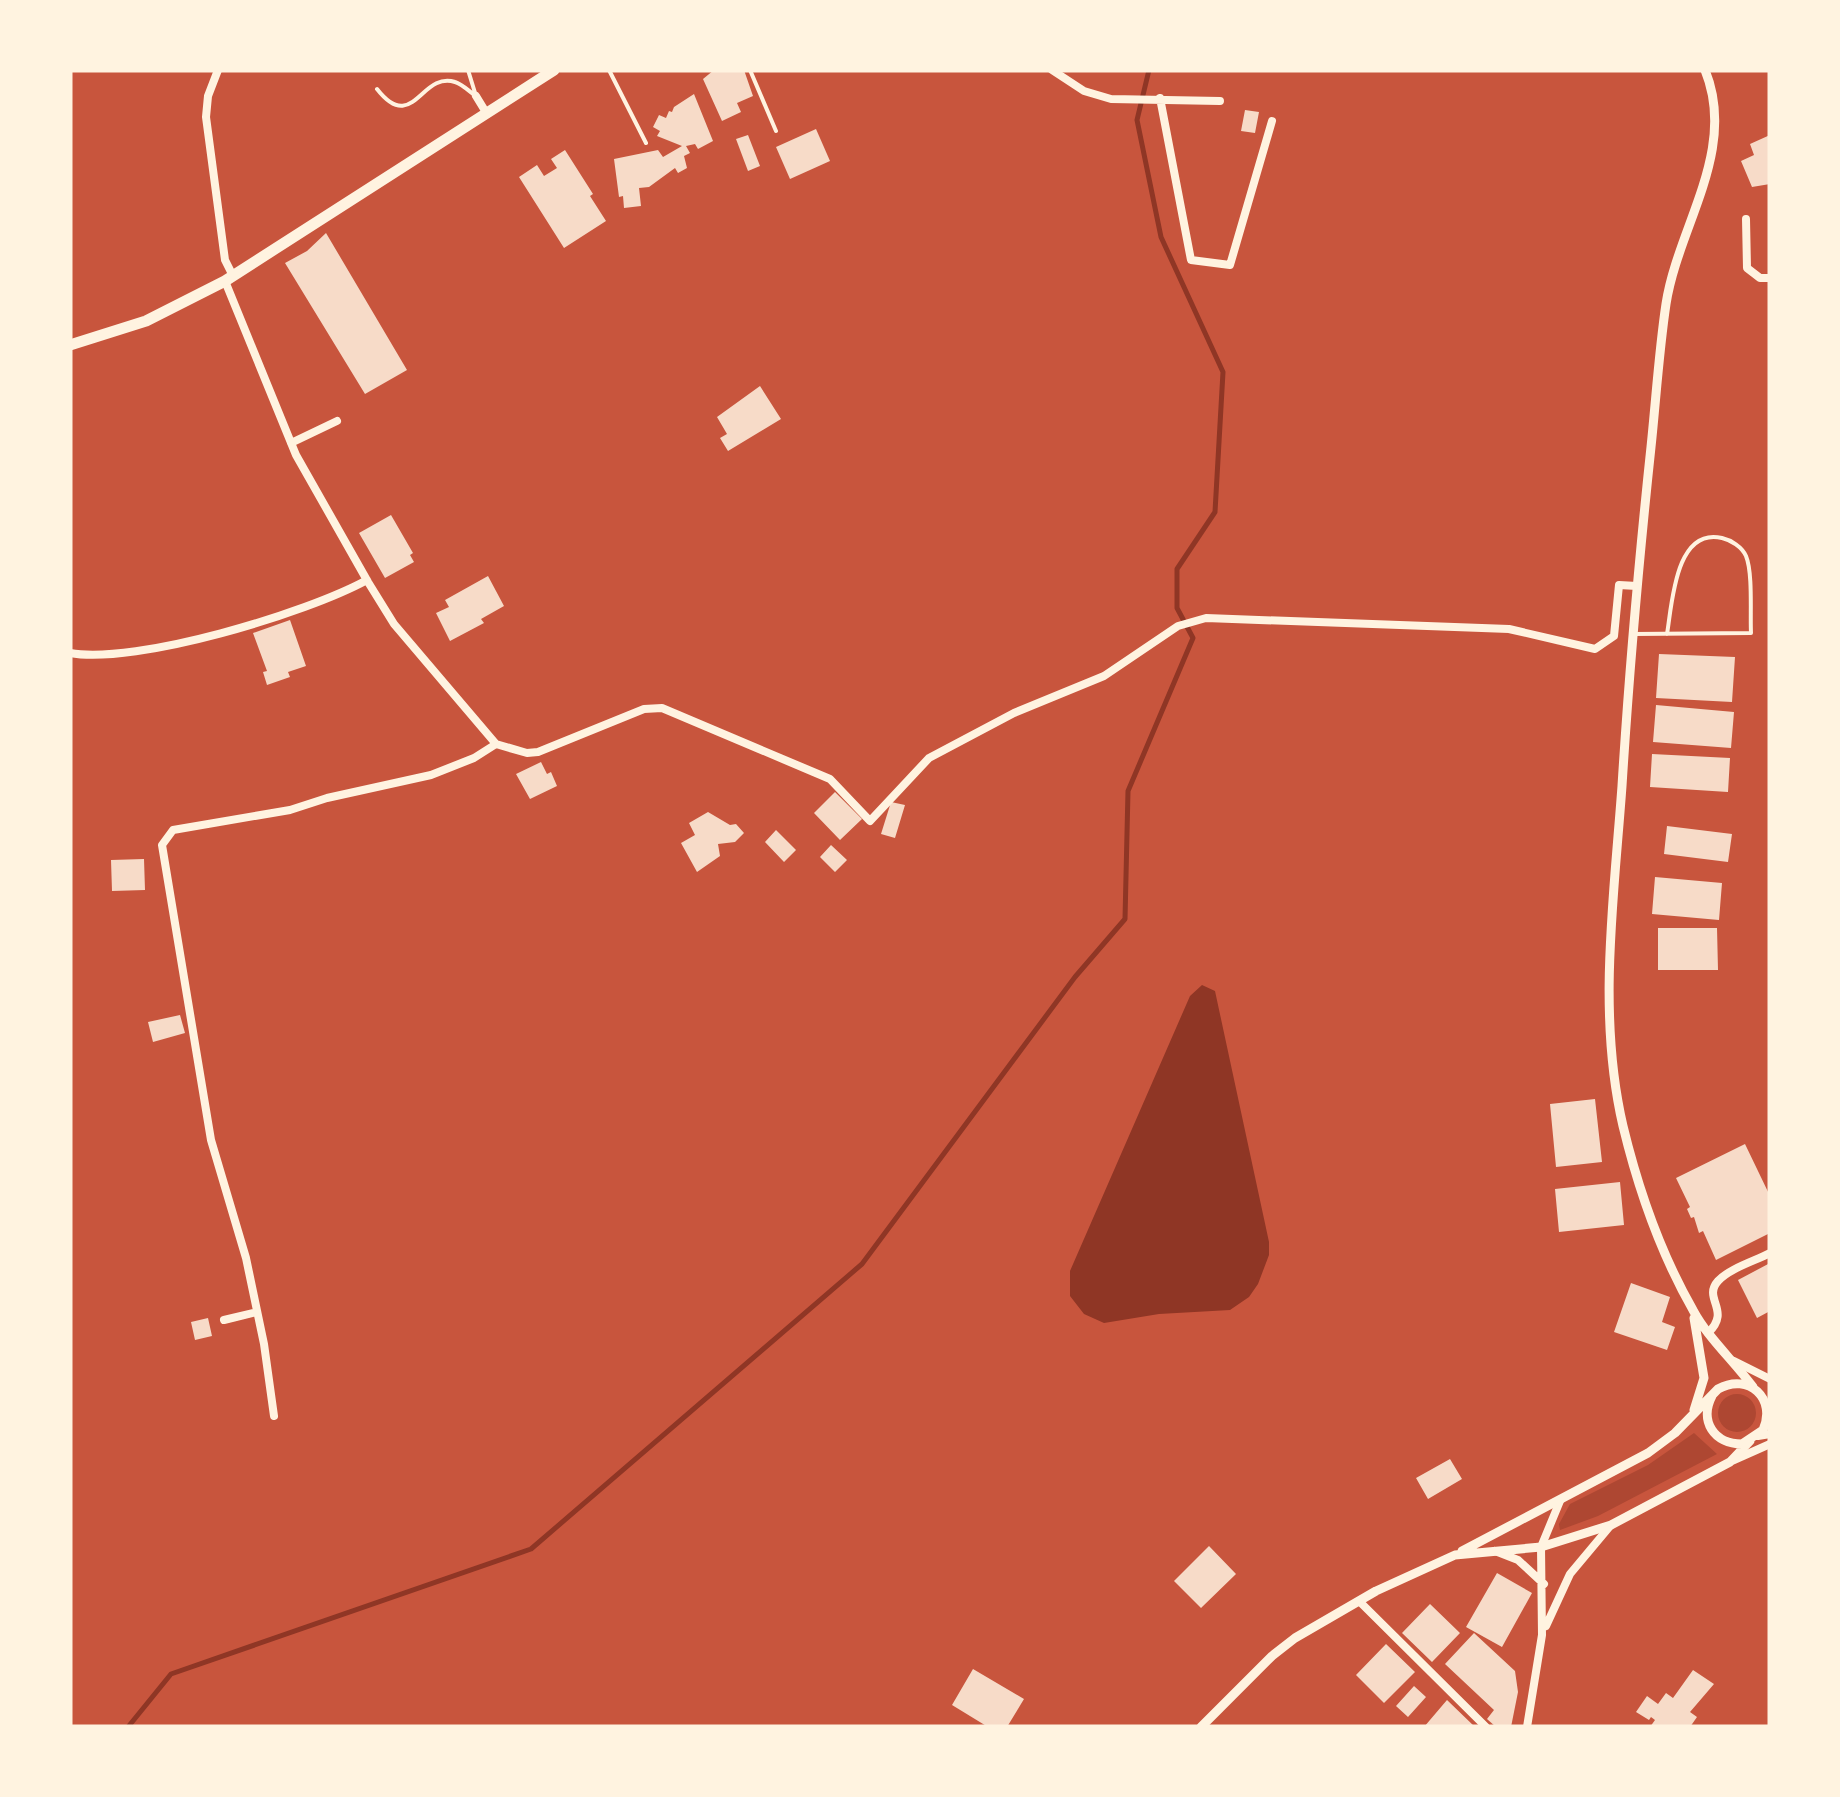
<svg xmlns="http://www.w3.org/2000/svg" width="1840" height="1797" font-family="'Open Sans',sans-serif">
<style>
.green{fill:#ae4732}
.water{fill:#8f3625}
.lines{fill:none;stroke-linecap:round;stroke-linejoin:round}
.stream{stroke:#8f3625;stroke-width:5}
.building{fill:#f7dbc8}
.service{stroke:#fff3e0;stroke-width:4}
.minor{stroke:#fff3e0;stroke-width:8}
.tertiary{stroke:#fff3e0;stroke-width:9}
.primary{stroke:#fff3e0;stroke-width:11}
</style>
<rect width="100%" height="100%" fill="#c8553d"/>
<path class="green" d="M1718 1413a19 19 0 1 1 38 0a19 19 0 1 1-38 0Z
M1694,1433L1717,1454L1598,1516L1560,1530L1559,1524L1570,1504L1648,1465Z"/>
<path class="water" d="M1202,985L1215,991L1269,1242V1255L1258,1284L1249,1297L1230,1310L1159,1314L1104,1323L1084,1314L1070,1296V1271L1190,996Z"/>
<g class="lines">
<path class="stream" d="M128,1727L171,1674L531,1549L862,1264L1075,977L1125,919L1128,791L1193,638L1177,608V569L1215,512L1223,372L1161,237L1137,120L1149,70"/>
</g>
<path class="building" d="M714,70H744L753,96L737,103L741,112L722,121L703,79Z
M694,94L713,141L698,149L695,144L686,146L690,153L684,156L687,168L678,173L675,168L649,187L639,188L641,206L624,208L623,196L619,197L614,159L658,150L663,157L682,146L657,136L660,131L653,127L659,115L666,118L669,111L672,112L674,107Z
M1245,110L1259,112L1255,133L1241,131Z
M816,129L830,161L790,179L776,147Z
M748,135L760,166L748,171L736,139Z
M1770,135V184L1752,187L1741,161L1754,155L1750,144Z
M565,150L593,194L590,196L606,221L564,248L519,177L537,165L544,176L557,168L551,159Z
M326,233L407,370L365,394L285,263L307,251Z
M760,386L781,419L728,451L720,438L727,434L717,417Z
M391,515L413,553L410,555L414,562L385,578L359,533Z
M488,576L504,606L481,619L484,623L450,641L436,613L449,607L445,600Z
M290,620L306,666L288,672L290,677L267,685L263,672L267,671L253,633Z
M1659,654L1735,657L1732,702L1656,698Z
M1656,705L1734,712L1731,748L1653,742Z
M1652,754L1730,758L1728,792L1650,787Z
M541,762L547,774L551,772L557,786L530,799L516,774Z
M835,792L862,819L840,840L814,813Z
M891,802L905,805L895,838L881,834Z
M708,812L730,825L736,824L744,833L735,842L718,844L720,856L697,872L681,843L695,835L689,823Z
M1667,826L1732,834L1728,862L1664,854Z
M776,830L796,850L784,862L765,842Z
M831,845L847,860L835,872L820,857Z
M144,859L145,890L112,891L111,860Z
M1655,877L1722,883L1719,920L1652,914Z
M1658,928H1717L1718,970H1658Z
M180,1015L185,1033L153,1042L148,1022Z
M1595,1099L1602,1162L1556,1167L1550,1104Z
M1745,1144L1770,1196V1233L1716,1260L1703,1231L1699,1233L1694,1217L1691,1218L1687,1209L1690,1207L1676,1178Z
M1620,1182L1624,1225L1559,1232L1555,1189Z
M1770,1263V1311L1757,1318L1738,1280Z
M1631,1283L1670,1297L1662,1322L1675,1327L1667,1350L1614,1332Z
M208,1318L212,1336L195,1340L191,1322Z
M1450,1459L1462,1479L1428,1499L1416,1478Z
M1209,1546L1236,1574L1201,1608L1174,1581Z
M1497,1573L1532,1593L1502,1647L1466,1627Z
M1430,1604L1460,1633L1432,1662L1402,1633Z
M1474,1633L1515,1671L1518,1692L1511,1727H1496L1487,1719L1494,1710L1445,1664Z
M1386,1644L1415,1672L1384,1703L1356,1675Z
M973,1669L1024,1699L1007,1727H988L952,1705Z
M1693,1670L1714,1684L1690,1712L1697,1717L1690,1727H1650L1655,1720L1651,1717L1649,1720L1636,1712L1647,1696L1658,1704L1666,1693L1673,1698Z
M1414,1686L1426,1697L1408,1717L1396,1706Z
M1447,1700L1475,1727H1424Z"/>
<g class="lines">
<path class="service" d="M468,70L476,96
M609,70L646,143
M750,70L776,131
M377,89C413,135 421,71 455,82C462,84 470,92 476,96
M1634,634L1751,633C1750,614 1753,573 1746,556C1742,547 1731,540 1722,538C1675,527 1672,605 1667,634"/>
<path class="minor" d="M218,70L208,96L206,117L225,260L233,276
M1052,70L1084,91L1111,99L1220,101
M476,96L487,114
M1160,98L1191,260L1230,265L1272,121
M1746,219L1747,268L1760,278H1770
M225,281L296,455L368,582L394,624L496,744L527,753L538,752L644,709L662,708L830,779L870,821L929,758L1014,713L1104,676L1178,626L1206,618L1509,629L1595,649L1614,636L1619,585L1637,586
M291,443L337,421
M70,653C136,665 307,613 367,580
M224,1320L257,1312
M1708,1333C1732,1310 1702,1299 1718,1281C1730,1268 1755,1261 1770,1253
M1734,1361L1770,1379
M274,1416L264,1344L246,1258L211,1140L162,845L173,830L290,810L327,798L431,775L474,758L496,744
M1758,1436L1770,1434
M1734,1460L1770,1444
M1495,1551L1518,1560L1544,1584
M1359,1601L1486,1727
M1546,1626L1570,1574L1611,1525
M1527,1727L1542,1635L1541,1547L1560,1501"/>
<path class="tertiary" d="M1705,70C1738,151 1678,226 1666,304C1659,351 1656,399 1651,447C1639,560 1629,673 1622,786C1614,898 1597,1015 1623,1126C1638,1188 1661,1254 1693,1310C1708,1338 1734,1361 1753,1387
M1694,1410L1704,1378L1694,1318
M1462,1551L1648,1453L1675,1433L1718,1389C1749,1372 1777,1399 1763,1430L1742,1444C1714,1444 1699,1421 1712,1396
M1201,1727L1272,1656L1295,1638L1376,1591L1455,1555L1541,1547L1611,1525L1730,1462L1750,1441"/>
<path class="primary" d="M70,345L146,321L225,281L554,70"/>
</g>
<rect width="1840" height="1797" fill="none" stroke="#fff3e0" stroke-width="145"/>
</svg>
